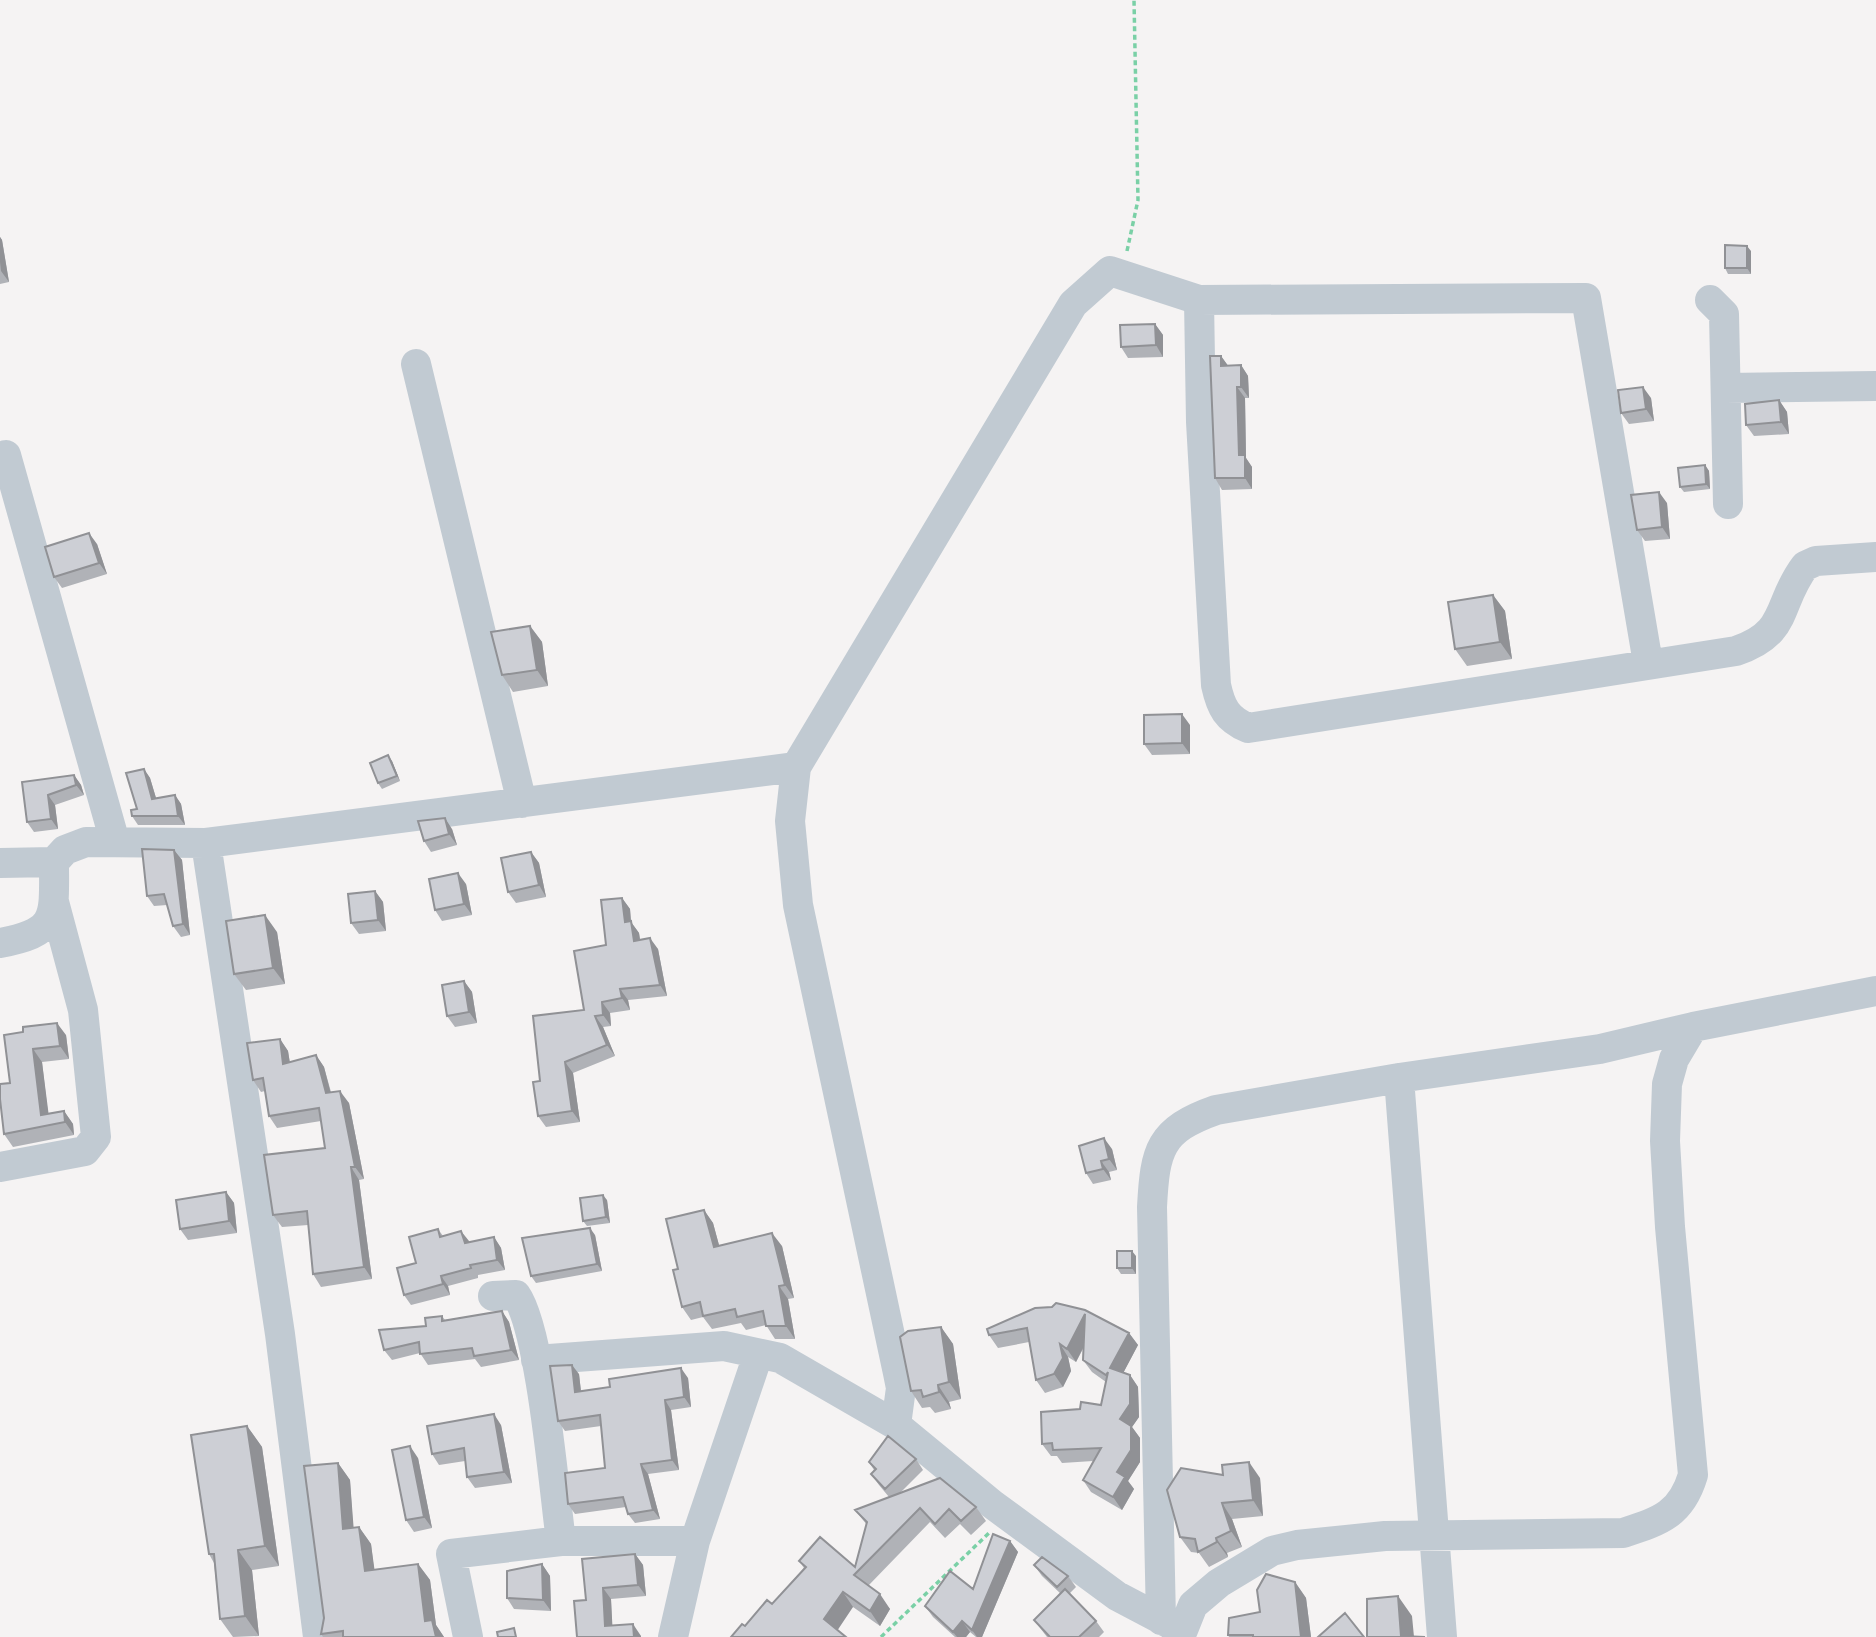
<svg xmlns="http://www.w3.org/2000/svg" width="1876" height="1637" font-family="'Fira Sans Condensed',sans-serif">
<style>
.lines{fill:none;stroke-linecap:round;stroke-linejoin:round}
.path{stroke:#7ad0a6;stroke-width:3.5;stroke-dasharray:5 3.5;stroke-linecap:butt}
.minor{stroke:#c1cad2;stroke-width:30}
.wall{fill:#b0b2b7}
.shaded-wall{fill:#909195}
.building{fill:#cdcfd5;stroke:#909195;stroke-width:2}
</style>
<rect width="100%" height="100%" fill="#f5f3f3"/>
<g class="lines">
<path class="path" d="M1127,251L1138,200L1134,0
M881,1637L990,1532"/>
<path class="minor" d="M1199,300L1201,422L1216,685C1221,708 1227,719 1248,728L1736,651C1790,633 1776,604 1805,566L1816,561L1876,557
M1710,300L1724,314L1728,504
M416,364L522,803
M1726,388L1876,386
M6,455L115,842
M206,843L280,1334L318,1637
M0,863L54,862
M0,943C59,932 54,917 54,862L65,850L86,842L206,843L796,767
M1399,1078L1442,1637
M0,1167L85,1151L96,1137L83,1010L54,902
M493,1296L516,1295C541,1330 554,1490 561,1541
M536,1360L724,1346L780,1358L896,1425L992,1504L1117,1596L1174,1626
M896,1425L901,1388L898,1373L798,905L790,821L796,767L1073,304L1110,271L1199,300L1586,298L1648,663
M1161,1620L1152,1207C1155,1150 1159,1130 1216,1110L1399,1078L1600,1049L1693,1027L1876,991
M468,1637L451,1554L561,1541H695
M673,1637L695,1541L758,1355
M1177,1637L1183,1630L1193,1605L1219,1583L1272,1551L1297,1545L1385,1536L1623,1533C1660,1521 1681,1515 1693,1475L1670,1227L1665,1141L1667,1084L1674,1059L1693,1027"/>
</g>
<path class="wall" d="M0,237L2,240L9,282L0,284Z
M1751,251V274H1728L1725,268Z
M1155,324L1163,335V357L1128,358L1121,347Z
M1221,356L1228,366L1241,365L1248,376L1249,398H1245L1246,458L1252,467V489L1222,490L1215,478Z
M1651,398L1654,421L1629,424L1621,413Z
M1779,400L1787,412L1789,434L1754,436L1746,425Z
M1705,465L1709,471L1710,489L1684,492L1680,487Z
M1667,503L1670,539L1645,541L1637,530Z
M97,544L107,574L62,588L54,577Z
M1493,595L1505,611L1512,659L1467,666L1455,649Z
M530,626L542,642L548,686L513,692L502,675Z
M1190,725V754L1152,755L1144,744Z
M392,761L400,781L382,789L378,783Z
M144,769L150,778L156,798L175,795L181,804L185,825H138L132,816L137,809Z
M74,775L81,785L84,795L55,805L58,829L34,832L27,822L22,782Z
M452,829L457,845L431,852L424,841Z
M174,850L182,860L190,935L181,937L173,926L167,905L154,906L147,896Z
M531,852L539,863L546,897L516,903L508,892Z
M466,884L472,915L442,921L435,910Z
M375,891L383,902L386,931L359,934L351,923Z
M622,898L630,909L631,922L639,933L640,940L658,949L667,996L628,1000L630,1010L610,1013L611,1026L603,1027L615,1056L573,1073L580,1122L546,1127L538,1116L540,1081L584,1010Z
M277,932L285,984L246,990L234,974Z
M464,981L472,992L477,1023L455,1027L447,1016Z
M4,1035H66L69,1059L42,1062L48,1114L64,1111L73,1124L74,1135L13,1147L4,1134L10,1083Z
M280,1039L288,1051L290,1063L316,1055L324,1067L331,1092L349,1103L364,1179L359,1180L372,1279L321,1287L313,1274L308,1225L282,1227L273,1215L325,1148L321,1121L277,1128L269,1116L265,1091L261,1092L253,1080Z
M1112,1149L1117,1170L1109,1172L1111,1180L1093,1184L1086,1173Z
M226,1192L234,1203L237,1233L188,1240L180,1229Z
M607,1200L610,1223L587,1226L583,1221Z
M704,1210L713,1223L719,1245L782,1246L794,1298L788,1299L795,1339H775L766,1325L746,1330L741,1323L712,1329L703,1317L691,1320L682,1307L678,1269Z
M438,1229L443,1236L469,1242L494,1237L501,1248L505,1270L478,1275V1278L448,1286L450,1295L411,1305L404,1295L416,1263Z
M595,1235L602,1271L536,1283L531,1276Z
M1136,1256V1274H1121L1117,1268Z
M1035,1308L1129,1333L1138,1345L1123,1373L1130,1375L1138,1387L1139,1417L1132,1427L1140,1438V1462L1128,1481L1134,1489L1122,1510L1091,1492L1083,1480L1093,1461L1062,1463L1057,1456H1051L1042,1444L1080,1409L1101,1405L1106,1382L1092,1372L1083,1360L1084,1347L1076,1362L1068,1357L1071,1371L1063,1387L1045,1393L1036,1380L1029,1342L998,1348L989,1335Z
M502,1311L509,1322L519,1360L481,1367L475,1359L428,1365L420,1353L392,1360L384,1350L442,1316L445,1320Z
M941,1327L953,1344L961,1399L949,1402L951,1409L935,1413L930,1407L922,1408L911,1391Z
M579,1374L581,1391L688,1378L691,1407L671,1410L679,1470L648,1474L660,1519L635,1523L628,1514L626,1507L575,1514L568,1504L605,1468L601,1426L565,1431L558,1421Z
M501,1425L512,1483L475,1488L467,1477L465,1461L439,1465L432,1454Z
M247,1426L262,1447L279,1566L252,1570L259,1636L233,1637L220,1619L214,1563L209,1554Z
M418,1458L432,1528L414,1532L406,1520Z
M916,1459L923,1470L900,1493L976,1507L986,1521L971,1535L960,1524L945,1538L930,1522L868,1586L890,1609L880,1626L853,1607L731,1637L772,1604L804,1568L799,1561L855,1567L867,1525L855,1510L889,1497L879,1485L871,1474L874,1470L869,1462Z
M338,1463L350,1480L353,1528L359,1527L371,1544L374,1570L418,1564L430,1580L436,1625L444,1637H323L321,1634L324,1618Z
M1223,1475L1260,1478L1263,1516L1232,1519L1242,1547L1227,1553L1228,1557L1209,1567L1199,1553L1191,1552L1180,1537Z
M1010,1541L1018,1552L982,1637H976L970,1632L966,1637H955L933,1617L925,1606L973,1589Z
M635,1554L643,1565L646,1596L611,1599L612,1625L641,1636L577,1637L586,1600Z
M542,1564L550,1576L551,1611L514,1609L507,1598Z
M1034,1565L1068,1576L1076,1587L1069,1594L1096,1621L1104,1632L1099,1637H1047L1034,1620L1061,1594L1042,1576Z
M1295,1582L1306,1598L1311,1637H1229L1228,1635L1260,1612Z"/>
<path class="shaded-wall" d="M0,237L2,240L9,282L1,271L0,262Z
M1747,246L1751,251V274L1747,268Z
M1155,324L1163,335V357L1156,345Z
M1221,356L1229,367L1221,366Z
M1241,365L1248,376L1249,398L1241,387Z
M1237,387L1245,398L1246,458L1252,467V489L1245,478L1239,455Z
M1643,387L1651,398L1654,421L1646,409Z
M1779,400L1787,412L1789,434L1781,422Z
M1705,465L1709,471L1710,489L1706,484Z
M1659,492L1667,503L1670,539L1662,527Z
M89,533L97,544L107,574L99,563Z
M1493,595L1505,611L1512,659L1500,642Z
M530,626L542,642L548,686L537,670Z
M1182,714L1190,725V754L1182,743Z
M388,755L392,761L400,781L397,776Z
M144,769L150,778L159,808L152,799Z
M74,775L81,785L84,795L76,785Z
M48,795L55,805L58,829L51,819Z
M175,795L181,804L185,825L178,816Z
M445,818L452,829L457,845L449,834Z
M174,850L182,860L190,935L183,924Z
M531,852L539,863L546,897L539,885Z
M458,873L466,884L472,915L464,904Z
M375,891L383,902L386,931L378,920Z
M622,898L630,909L631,922L639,933L642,953L634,941L625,922Z
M265,915L277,932L285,984L273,968Z
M650,938L658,949L667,996L660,985Z
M464,981L472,992L477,1023L469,1012Z
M620,989L628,1000L630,1010L622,998Z
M602,1002L610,1013L611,1026L603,1015Z
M595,1016L603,1027L615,1056L607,1045Z
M57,1023L66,1035L69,1059L60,1046Z
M280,1039L288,1051L292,1077L283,1064Z
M33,1049L42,1062L50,1125L41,1115Z
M316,1055L324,1067L334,1106L326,1093Z
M565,1062L573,1073L580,1122L572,1111Z
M340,1091L349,1103L364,1179L355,1167Z
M64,1111L73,1124L74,1135L65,1122Z
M1104,1138L1112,1149L1117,1170L1109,1159Z
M1101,1161L1109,1172L1111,1180L1103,1169Z
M351,1167L359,1180L372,1279L364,1267Z
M226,1192L234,1203L237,1233L229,1221Z
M603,1195L607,1200L610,1223L606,1217Z
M704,1210L713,1223L723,1260L714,1247Z
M590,1228L595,1235L602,1271L597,1264Z
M461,1231L469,1241L472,1253L465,1243Z
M772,1233L782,1246L794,1298L785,1285Z
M494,1237L501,1248L505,1270L497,1260Z
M1132,1251L1136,1256V1274L1132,1268Z
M441,1276L448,1286L450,1295L443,1284Z
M779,1286L788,1299L795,1339L786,1326Z
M502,1311L509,1322L519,1360L511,1350Z
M1085,1314L1094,1326L1076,1362L1067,1349Z
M941,1327L953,1344L961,1399L949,1382Z
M1129,1333L1138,1345L1119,1381L1110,1368Z
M1060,1344L1068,1357L1071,1371L1063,1387L1054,1374Z
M572,1365L579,1374L582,1401L575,1392Z
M681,1368L688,1378L691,1407L684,1397Z
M1130,1375L1138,1387L1139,1417L1132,1427L1140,1438V1462L1128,1481L1134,1489L1122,1510L1113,1497L1117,1472L1120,1419Z
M938,1385L949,1402L951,1409L939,1392Z
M665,1400L671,1410L679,1470L672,1460Z
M494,1414L501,1425L512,1483L504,1472Z
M247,1426L262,1447L279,1566L265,1546Z
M410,1446L418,1458L432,1528L424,1517Z
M1249,1462L1260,1478L1263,1516L1253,1500Z
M338,1463L350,1480L355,1546L343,1529Z
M641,1464L648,1474L660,1519L653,1510Z
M1222,1503L1232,1519L1242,1547L1231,1531Z
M359,1527L371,1544L377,1588L365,1571Z
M1216,1538L1227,1553L1228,1557L1217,1542Z
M1010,1541L1018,1552L982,1637H977L972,1630Z
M238,1550L252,1570L259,1636L245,1616Z
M635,1554L643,1565L646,1596L638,1585Z
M418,1564L430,1580L436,1625L444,1637H436L425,1621Z
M542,1564L550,1576L551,1611L543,1600Z
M1295,1582L1306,1598L1311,1637H1301Z
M603,1588L611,1599L613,1637L605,1626Z
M843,1592L853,1607L835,1634L824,1619Z
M880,1594L890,1609L880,1626L870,1611Z
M1398,1596L1412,1616L1414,1637H1401Z
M962,1621L970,1632L966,1637H957L953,1632Z
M633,1624L641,1636V1637H634Z"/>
<path class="building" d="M1725,245L1747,246V268H1725Z
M1155,324L1156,345L1121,347L1120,325Z
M1210,356H1221V366L1241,365V387H1237L1239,455H1245V478H1215Z
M1643,387L1646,409L1621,413L1618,390Z
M1779,400L1781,422L1746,425L1745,404Z
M1705,465L1706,484L1680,487L1678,468Z
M1659,492L1662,527L1637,530L1631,495Z
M89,533L99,563L54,577L45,547Z
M1493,595L1500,642L1455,649L1448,602Z
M530,626L537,670L502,675L491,632Z
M1182,714V743L1144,744V715Z
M388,755L397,776L378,783L370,763Z
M144,769L152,799L175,795L178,816H132L131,810L137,809L126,773Z
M74,775L76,785L48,795L51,819L27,822L22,782Z
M445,818L449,834L424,841L418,821Z
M142,849L174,850L183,924L173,926L164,894L147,896Z
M531,852L539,885L508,892L501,858Z
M458,873L464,904L435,910L429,879Z
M375,891L378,920L351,923L348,894Z
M622,898L625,922L631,921L634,941L650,938L660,985L620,989L622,998L602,1002L603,1015L595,1016L607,1045L565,1062L572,1111L538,1116L533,1082L540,1081L533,1016L584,1010L574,951L606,945L601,900Z
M265,915L273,968L234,974L226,921Z
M464,981L469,1012L447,1016L442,985Z
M57,1023L60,1046L33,1049L41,1115L64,1111L65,1122L4,1134L0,1099V1084L10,1083L4,1035L23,1032V1027Z
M280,1039L283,1064L316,1055L326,1093L340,1091L355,1167H351L364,1267L313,1274L307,1211L273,1215L264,1155L325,1148L319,1108L269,1116L263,1078L253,1080L247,1043Z
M1104,1138L1109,1159L1101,1161L1103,1169L1086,1173L1079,1146Z
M226,1192L229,1221L180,1229L176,1200Z
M603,1195L606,1217L583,1221L580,1198Z
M704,1210L714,1247L772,1233L785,1285L779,1286L786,1326H766L763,1311L737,1317L735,1309L703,1316L700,1302L682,1307L673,1270L678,1269L666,1219Z
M590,1228L597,1264L531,1276L522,1238Z
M438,1229L440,1237L461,1231L465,1243L494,1237L497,1260L470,1265L471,1268L441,1276L443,1284L404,1295L397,1268L416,1263L409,1237Z
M1117,1251H1132V1268H1117Z
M1056,1303L1085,1310L1129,1333L1110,1368L1130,1375V1404L1120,1419L1131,1426V1450L1117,1472L1125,1477L1113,1497L1083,1480L1101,1448L1053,1450L1052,1443L1042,1444L1041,1412L1080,1409L1081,1402L1101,1405L1108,1372L1106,1375L1083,1360L1085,1314L1067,1349L1060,1344L1063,1358L1054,1374L1036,1380L1027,1328L989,1335L987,1329L1035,1308L1052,1307Z
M502,1311L511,1350L474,1356L472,1348L420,1354L419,1342L384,1350L379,1330L426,1326L425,1318L442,1316V1321Z
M941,1327L949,1382L938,1385L939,1392L923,1397L921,1390L911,1391L900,1337L908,1331Z
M572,1365L575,1392L610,1387L609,1379L681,1368L684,1397L665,1400L672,1460L641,1464L653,1510L628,1514L623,1497L568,1504L565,1473L605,1468L600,1415L558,1421L550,1366Z
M494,1414L504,1472L467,1477L464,1448L432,1454L427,1426Z
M247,1426L265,1546L238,1550L245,1616L220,1619L214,1554H209L191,1435Z
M888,1436L916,1459L885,1489L871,1474L876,1469L869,1462Z
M410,1446L424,1517L406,1520L392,1450Z
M1249,1462L1253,1500L1222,1503L1231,1531L1216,1538L1217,1542L1198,1552L1195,1539L1180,1537L1167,1490L1181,1468L1223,1475L1222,1465Z
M338,1463L343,1529L359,1527L365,1571L418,1564L425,1621L432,1620L436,1637H343V1631L321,1634L324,1618L304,1466Z
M940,1478L976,1507L961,1521L949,1509L935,1524L920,1508L854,1575L880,1594L870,1611L843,1592L824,1619L846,1637H731L742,1624L745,1626L767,1600L772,1604L806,1567L799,1561L820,1537L855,1567L867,1522L855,1510Z
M993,1534L1010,1541L972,1630L962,1621L953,1632L925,1606L950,1571L973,1589Z
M635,1554L638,1585L603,1588L605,1626L633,1624L634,1637H577L574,1601L586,1600L582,1559Z
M1042,1557L1068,1576L1057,1587L1034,1565Z
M542,1564L543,1600L507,1598V1571Z
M1266,1574L1295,1582L1301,1637H1253V1635H1228L1229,1618L1260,1612L1257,1590Z
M1065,1589L1096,1621L1079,1637H1050L1034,1620Z
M1398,1596L1401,1636L1425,1637H1367V1599Z
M1345,1613L1364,1637H1318Z
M514,1628L516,1637H498L497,1632Z"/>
</svg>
